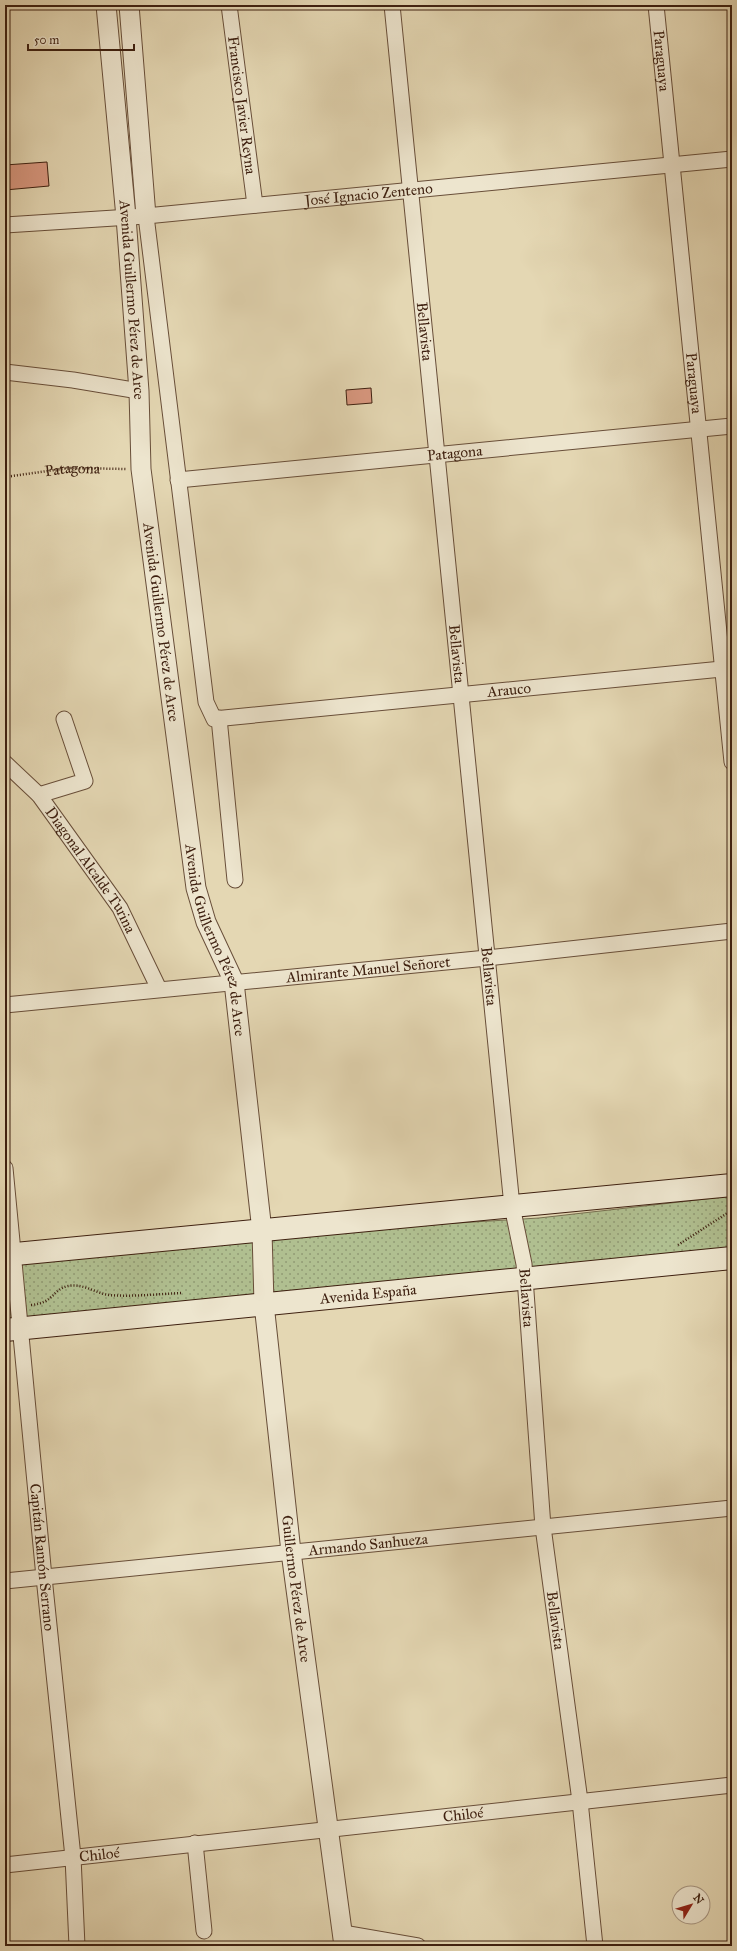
<svg xmlns="http://www.w3.org/2000/svg" width="737" height="1951" font-family="'IM FELL Great Primer',serif">
<style>
.park{fill:url(#park-dots);stroke:#777050}
.building{fill:#d99880;stroke:#3e2010}
.lines{fill:none;stroke-linecap:round;stroke-linejoin:round}
.minor-casing{stroke:#684e39;stroke-width:17}
.tertiary-casing{stroke:#684e39;stroke-width:21}
.secondary-casing{stroke:#3e2010;stroke-width:24}
.path{stroke:#3e2010;stroke-width:2.5;stroke-dasharray:1 2;stroke-linecap:butt}
.minor{stroke:#ede5ce;stroke-width:15}
.tertiary{stroke:#ede5ce;stroke-width:19}
.secondary{stroke:#ede5ce;stroke-width:22}
.labels{text-anchor:middle;dominant-baseline:central;stroke-width:3;stroke-linejoin:round;paint-order:stroke}
.street-label{font-size:15px;fill:#3e2010;stroke:#ede5ce}
</style>
<defs>
<pattern id="park-dots" width="8" height="8" patternUnits="userSpaceOnUse"><rect width="8" height="8" fill="#b0bf90"/><path d="M2 2h.1M6 6h.1" fill="none" stroke="#919b74" stroke-width="1.8" stroke-linecap="round"/></pattern>
</defs>
<rect width="100%" height="100%" fill="#e4d7b3"/>
<filter id="stains"><feTurbulence type="fractalNoise" baseFrequency=".005" numOctaves="4"/><feColorMatrix values="0 0 0 0 .2 0 0 0 0 .09 0 0 0 0 .02 0 0 0 .5 -.17"/></filter>
<radialGradient id="worn" r=".72"><stop offset=".6" stop-color="#630" stop-opacity="0"/><stop offset="1" stop-color="#630" stop-opacity=".3"/></radialGradient>
<path class="park" d="M732,1196V1249L507,1272L273,1292L5,1320V1261L262,1235L539,1218Z"/>
<path class="building" d="M47,162L49,186L5,190V165Z
M371,388L372,403L347,405L346,390Z"/>
<g class="lines">
<g class="minor-casing">
<g id="minor">
<path id="s2" d="M229,5L255,205"/>
<path id="s3" d="M392,5L512,1206L524,1264L543,1527L580,1801L595,1946"/>
<path id="s4" d="M656,5L732,762"/>
<path id="s5" d="M146,216L206,702L214,719L732,668"/>
<path id="s6" d="M5,225L146,216L732,159"/>
<path d="M5,372L73,380L139,391"/>
<path id="s7" d="M178,480L732,426"/>
<path d="M219,718L235,880"/>
<path id="s8" d="M5,763L39,795L120,908L159,989"/>
<path d="M39,795L85,781L64,719"/>
<path id="s9" d="M5,1005L487,958L732,931"/>
<path id="s10" d="M5,1168L44,1577L73,1857L77,1946"/>
<path id="s11" d="M5,1581L732,1508"/>
<path d="M195,1843L204,1931"/>
<path id="s12" d="M5,1865L732,1785"/>
<path d="M343,1933L418,1946"/>
</g>
</g>
<g class="tertiary-casing">
<g id="tertiary">
<path id="s13" d="M106,5L126,217L139,391L141,469L196,888L206,922L234,982L262,1231L264,1304L291,1552L344,1946"/>
<path d="M129,5L146,216"/>
</g>
</g>
<g class="secondary-casing">
<g id="secondary">
<path d="M5,1255L732,1185"/>
<path id="s14" d="M5,1330L732,1258"/>
</g>
</g>
<g class="path">
<path id="s1" d="M5,477L69,468L126,469"/>
<path d="M678,1245L732,1210"/>
<path d="M31,1305C54,1303 53,1289 68,1286C83,1283 95,1293 109,1295C133,1297 158,1294 182,1293"/>
</g>
<use href="#minor" class="minor"/>
<use href="#tertiary" class="tertiary"/>
<use href="#secondary" class="secondary"/>
</g>
<g class="labels">
<g class="street-label">
<text stroke="none"><textPath href="#s4" startOffset="56">Paraguaya</textPath></text>
<text stroke="none"><textPath href="#s2" startOffset="101">Francisco Javier Reyna</textPath></text>
<text stroke="none"><textPath href="#s6" startOffset="365">José Ignacio Zenteno</textPath></text>
<text stroke="none"><textPath href="#s13" startOffset="296">Avenida Guillermo Pérez de Arce</textPath></text>
<text stroke="none"><textPath href="#s3" startOffset="328">Bellavista</textPath></text>
<text stroke="none"><textPath href="#s4" startOffset="380">Paraguaya</textPath></text>
<text stroke="none"><textPath href="#s7" startOffset="278">Patagona</textPath></text>
<text stroke="none"><textPath href="#s1" startOffset="68">Patagona</textPath></text>
<text stroke="none"><textPath href="#s13" startOffset="620">Avenida Guillermo Pérez de Arce</textPath></text>
<text stroke="none"><textPath href="#s3" startOffset="652">Bellavista</textPath></text>
<text stroke="none"><textPath href="#s5" startOffset="805">Arauco</textPath></text>
<text stroke="none"><textPath href="#s8" startOffset="138">Diagonal Alcalde Turina</textPath></text>
<text stroke="none"><textPath href="#s13" startOffset="944">Avenida Guillermo Pérez de Arce</textPath></text>
<text stroke="none"><textPath href="#s9" startOffset="365">Almirante Manuel Señoret</textPath></text>
<text stroke="none"><textPath href="#s3" startOffset="976">Bellavista</textPath></text>
<text stroke="none"><textPath href="#s14" startOffset="365">Avenida España</textPath></text>
<text stroke="none"><textPath href="#s3" startOffset="1300">Bellavista</textPath></text>
<text stroke="none"><textPath href="#s11" startOffset="365">Armando Sanhueza</textPath></text>
<text stroke="none"><textPath href="#s10" startOffset="391">Capitán Ramón Serrano</textPath></text>
<text stroke="none"><textPath href="#s13" startOffset="1600">Guillermo Pérez de Arce</textPath></text>
<text stroke="none"><textPath href="#s3" startOffset="1624">Bellavista</textPath></text>
<text stroke="none"><textPath href="#s12" startOffset="461">Chiloé</textPath></text>
<text stroke="none"><textPath href="#s12" startOffset="95">Chiloé</textPath></text>
</g>
</g>
<rect width="737" height="1951" fill="none" stroke="#e4d7b3" stroke-width="20"/>
<rect x="6" y="6" width="725" height="1939" fill="none" stroke="#3e2010" stroke-width="2"/>
<rect x="10" y="10" width="717" height="1931" fill="none" stroke="#3e2010"/>
<g transform="translate(691 1905) rotate(52)"><circle r="19" fill="#ede5ce" stroke="#a79682"/>
<path d="M0-3L7 15L0 10L-7 15Z" fill="#8f2418"/>
<text y="-6" font-size="11" font-weight="bold" text-anchor="middle" fill="#3e2010">N</text>
</g>
<path d="M28 44v6h106v-6" fill="none" stroke="#3e2010" stroke-width="2"/>
<text x="34" y="44" font-size="12" fill="#3e2010" stroke="#ede5ce" stroke-width="3" paint-order="stroke">50 m</text>
<rect width="100%" height="100%" filter="url(#stains)"/>
<rect width="100%" height="100%" fill="url(#worn)"/>
</svg>
